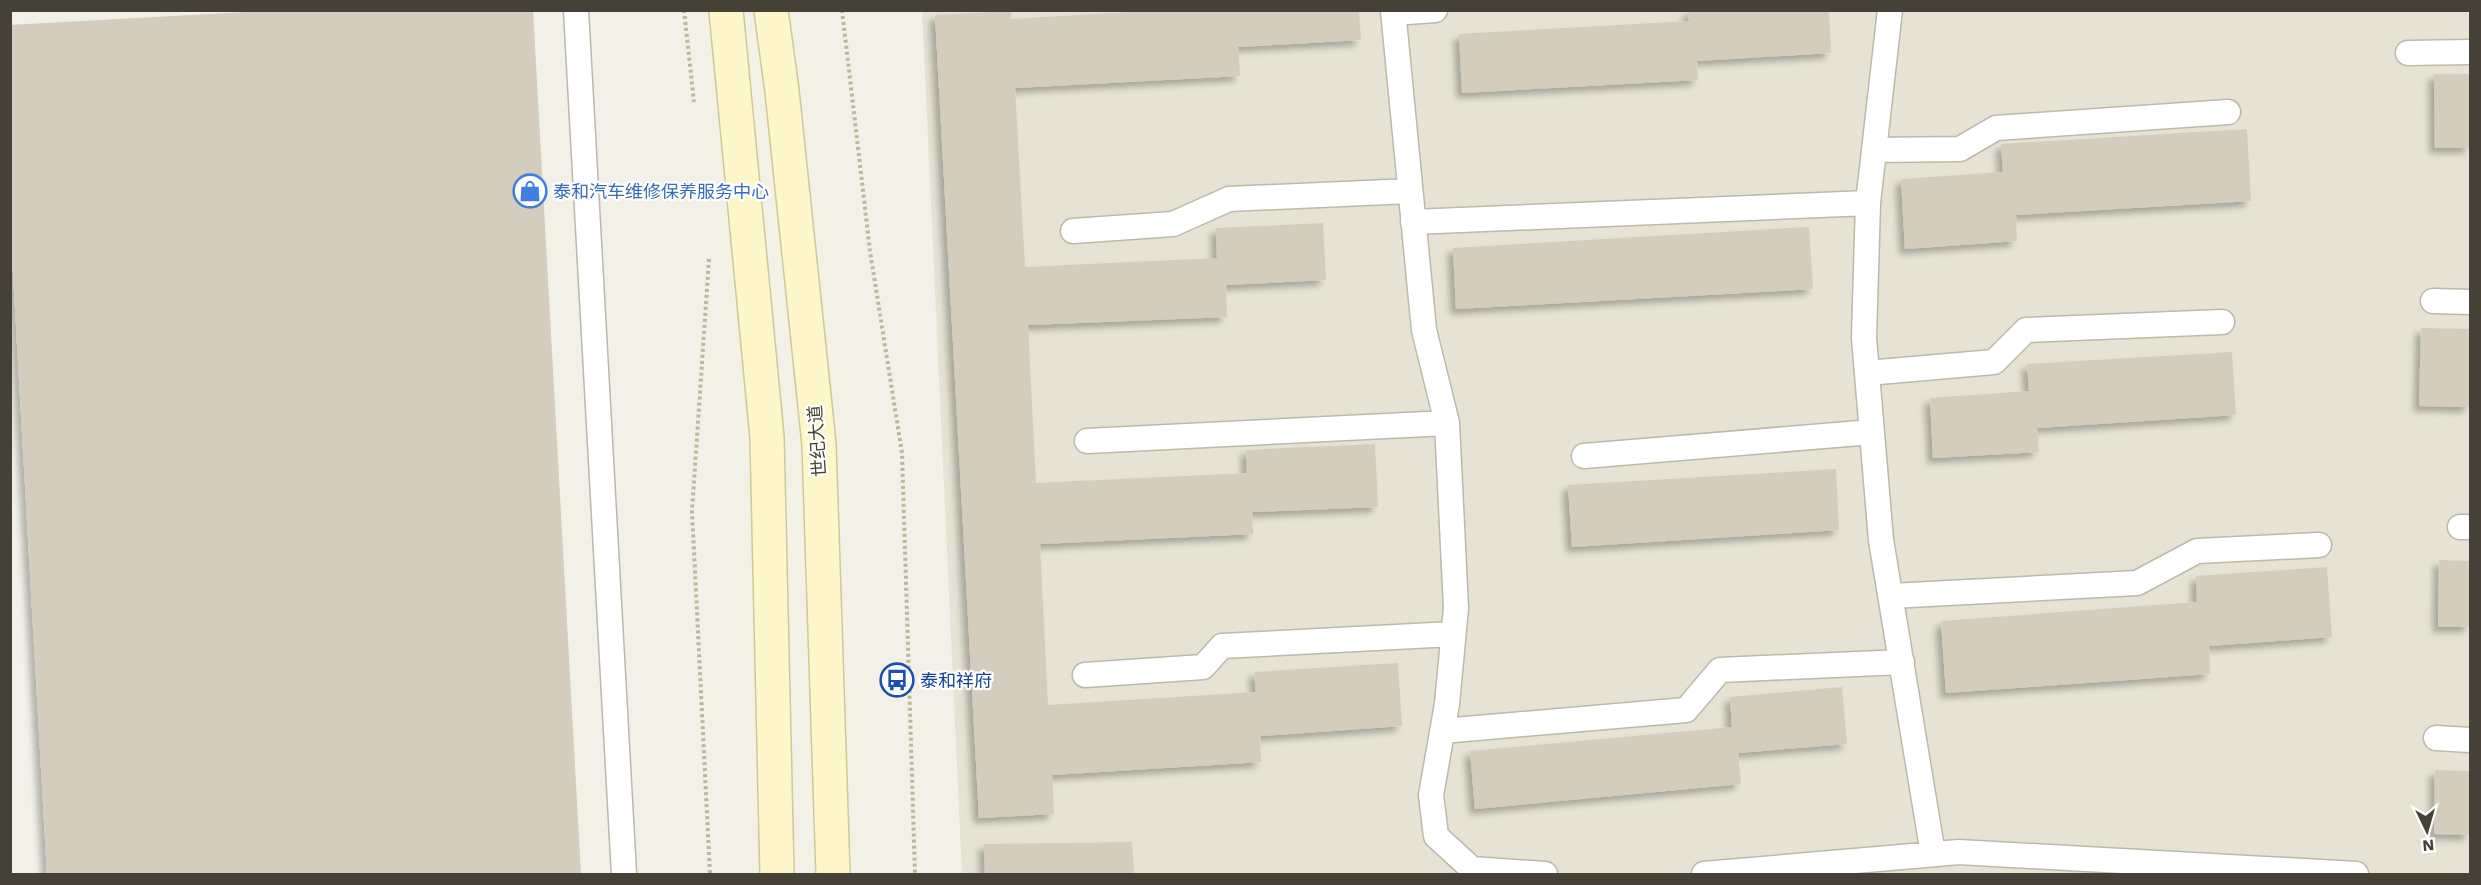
<svg xmlns="http://www.w3.org/2000/svg" width="2481" height="885" font-family="'Work Sans','Noto Sans SC',sans-serif">
<style>
.residential{fill:#e6e3d5}
.building{fill:#d4cdbd;filter:url(#shadow)}
.lines{fill:none;stroke-linecap:round;stroke-linejoin:round}
.lane-casing{stroke:#bdb9aa;stroke-width:27}
.secondary-casing{stroke:#d0c898;stroke-width:36}
.path{stroke:#bfb79c;stroke-width:4;stroke-dasharray:3 3;stroke-linecap:butt}
.lane{stroke:#fff;stroke-width:24}
.secondary{stroke:#fcf6c8;stroke-width:33}
.labels{text-anchor:middle;dominant-baseline:central;stroke-width:4.5;stroke-linejoin:round;paint-order:stroke}
.shop-label{font-size:18px;fill:#366cbe;stroke:#fff;text-anchor:start}
.street-label{font-size:18px;fill:#454136;stroke:#fff}
.transit-label{font-size:18px;fill:#164399;stroke:#fff;text-anchor:start}
</style>
<defs>
<filter id="shadow"><feDropShadow dx="-5.5" dy="5.5" stdDeviation="3" flood-color="#0004"/></filter>
</defs>
<rect width="100%" height="100%" fill="#f2f0e7"/>
<path class="residential" d="M922,11H2470V874H962Z"/>
<path class="building" d="M279,10H533L581,874H47L10,220V25Z
M1163,10H1359L1361,40L1238,47L1240,76L1015,88L1025,267L1217,258L1216,228L1323,223L1326,280L1226,285L1227,317L1028,325L1036,483L1247,473L1246,450L1375,444L1378,507L1252,512L1253,534L1040,544L1048,705L1256,692L1254,672L1398,663L1402,726L1260,736L1261,762L1052,775L1054,814L979,818L935,15L1011,11V19Z
M1688,10H1829L1831,53L1697,61L1698,80L1462,93L1459,34L1689,21Z
M2434,74H2470V148H2435Z
M2247,129L2251,201L2016,215L2017,241L1905,249L1901,179L2003,172L2001,144Z
M1809,227L1813,289L1456,309L1453,248Z
M2421,328L2470,329V407L2419,406Z
M2232,352L2236,415L2037,428L2039,452L1933,458L1930,398L2029,391L2027,364Z
M1836,469L1839,530L1572,547L1568,485Z
M2439,560L2470,561V627H2438Z
M2327,567L2332,637L2209,646L2210,674L1946,693L1941,621L2197,602L2196,576Z
M1842,687L1847,744L1738,753L1741,784L1475,809L1470,751L1732,727L1730,697Z
M2435,770L2470,771V835L2434,834Z
M1132,842L1134,874H985L984,844Z"/>
<g class="lines">
<g class="lane-casing">
<path id="lane" d="M576,10L624,874
M1393,10L1424,330L1447,423L1456,608L1447,704L1431,795L1436,836L1472,869L1545,874
M1890,10L1868,203L1864,338L1881,540L1933,854
M1393,13L1435,10
M2408,53L2470,52
M1875,150L1960,149L1996,128L2228,112
M1413,222L1868,203
M1073,231L1173,224L1229,199L1410,191
M2433,301L2470,302
M1867,373L1994,362L2026,330L2222,322
M1087,441L1447,423
M1584,456L1872,432
M2460,527H2470
M1891,596L2137,583L2197,551L2319,545
M1085,675L1203,667L1222,646L1453,634
M1442,731L1686,710L1720,670L1902,662
M2436,738L2470,740
M1704,874L1959,852L2356,874"/>
</g>
<g class="secondary-casing">
<path id="secondary" d="M726,10L767,437L777,874
M771,10L782,91L819,444L833,874"/>
</g>
<path class="path" d="M684,10L694,102
M842,10L870,251L902,453L915,874
M709,259L692,511L710,874"/>
<use href="#lane" class="lane"/>
<use href="#secondary" class="secondary"/>
</g>
<defs>
<g id="shop-ring" transform="scale(1.725)"><circle r="9.5" fill="#fff" stroke="#3f7fe0" stroke-width="1.5"/><path d="M-5-2.5h2.3a2.7 3.5 0 0 1 5.4 0H5L5.5 6h-11ZM-1.5-2.5h3a1.5 2.3 0 0 0-3 0Z" fill="#3f7fe0"/></g>
<g id="bus-ring" transform="scale(1.725)"><circle r="9.5" fill="#fff" stroke="#1a4fb4" stroke-width="1.5"/><path d="M-5-6H5V4H4V6H2V4H-2V6H-4V4H-5ZM-3.5-4V0h7V-4ZM-3.5 1.2v1.5H-2V1.2ZM2 1.2v1.5H3.5V1.2Z" fill="#1a4fb4"/></g>
</defs>
<g fill-rule="evenodd">
<use href="#shop-ring" x="530" y="191"/>
<use href="#bus-ring" x="897" y="680"/>
</g>
<g class="labels">
<g class="shop-label">
<text x="553" y="191">泰和汽车维修保养服务中心</text>
</g>
<g class="street-label">
<text transform="translate(817 441) rotate(-94)">世纪大道</text>
</g>
<g class="transit-label">
<text x="920" y="680">泰和祥府</text>
</g>
</g>
<rect width="2481" height="885" fill="none" stroke="#454136" stroke-width="24"/>
<g transform="translate(2427 831) rotate(175)" stroke="#ffffff" stroke-width="4.5" paint-order="stroke">
<path d="M0-4.5L10 22L0 15L-10 22Z" fill="#454136"/>
<text y="-9" font-size="16" font-weight="bold" text-anchor="middle" fill="#454136">N</text>
</g>
</svg>
